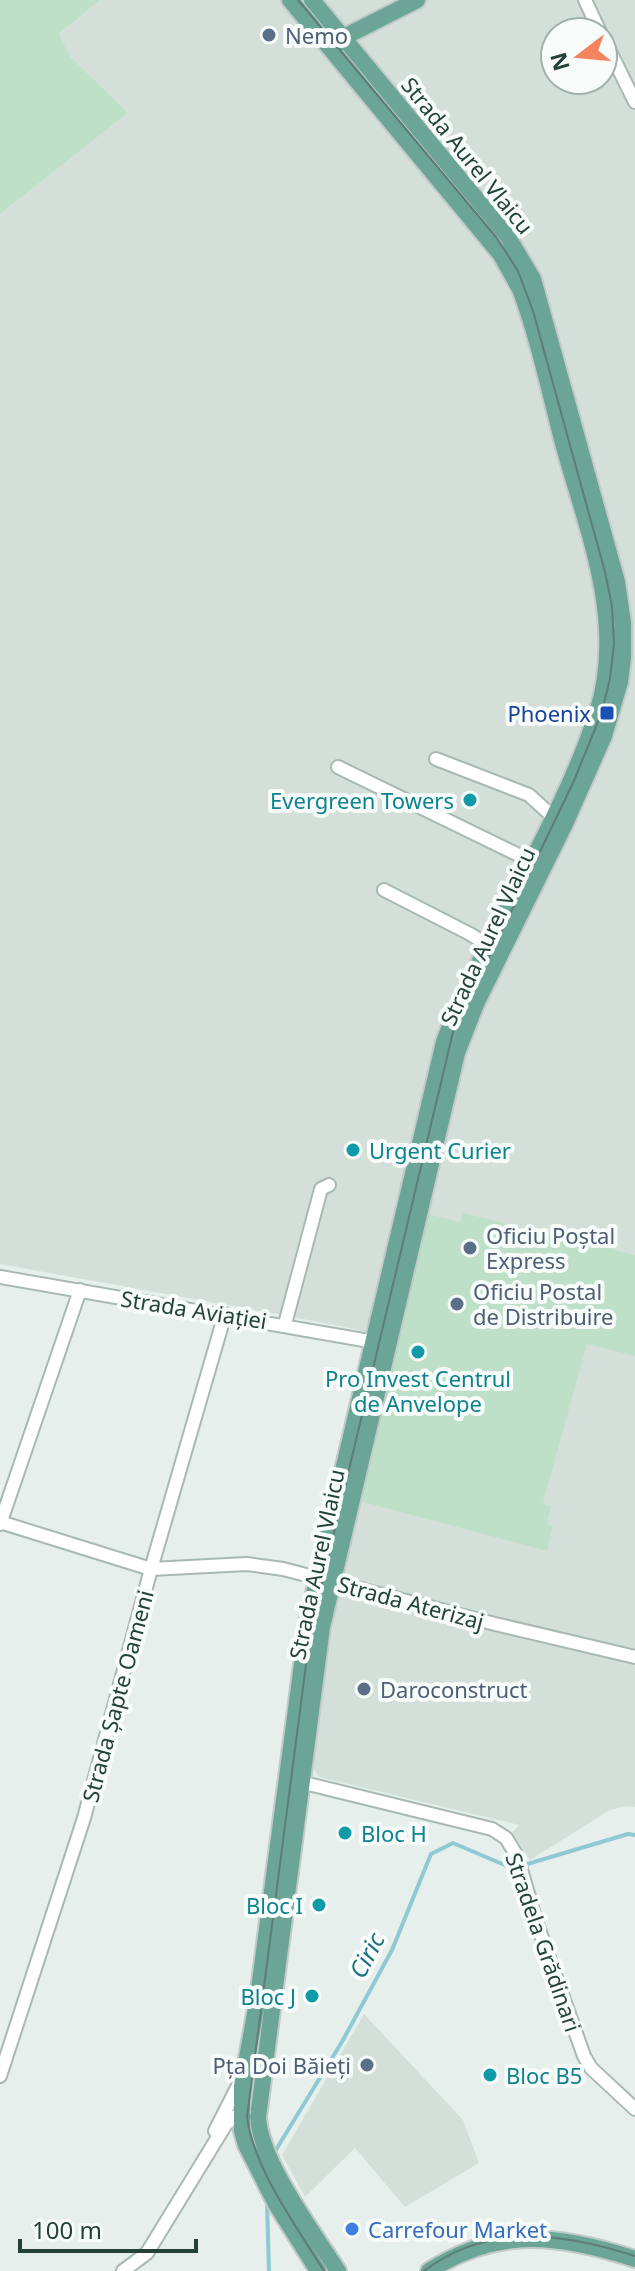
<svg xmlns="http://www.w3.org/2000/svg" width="635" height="2271" font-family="'Noto Sans',sans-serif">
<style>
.built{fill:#d4dfda;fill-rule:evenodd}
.green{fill:#bfe0c8}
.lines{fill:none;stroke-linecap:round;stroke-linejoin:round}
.stream{stroke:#8ec9d4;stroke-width:4}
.minor-casing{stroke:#a8b8b2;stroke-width:16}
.major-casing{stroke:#c2cac8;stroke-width:20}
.minor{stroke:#fff;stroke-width:12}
.major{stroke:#6aa596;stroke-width:16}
.tram{stroke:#5f7d75;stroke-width:2}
.service-dot{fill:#5c6f8a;stroke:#f7fbf9;stroke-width:3}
.transit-dot{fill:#1a4fb4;stroke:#f7fbf9;stroke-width:3}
.culture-dot{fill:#0f9aa8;stroke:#f7fbf9;stroke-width:3}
.shop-dot{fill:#3f7fe0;stroke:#f7fbf9;stroke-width:3}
.labels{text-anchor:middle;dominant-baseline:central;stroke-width:8;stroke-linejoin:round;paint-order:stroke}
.service-label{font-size:22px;fill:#4e5e75;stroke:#f7fbf9;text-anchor:start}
.street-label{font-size:22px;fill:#24423a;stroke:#f7fbf9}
.transit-label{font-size:22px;fill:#164399;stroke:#f7fbf9;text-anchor:end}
.culture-label{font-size:22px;fill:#0d838f;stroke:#f7fbf9;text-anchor:end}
.shop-label{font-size:22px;fill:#366cbe;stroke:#f7fbf9;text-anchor:start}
.water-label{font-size:24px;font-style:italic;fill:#1c6f80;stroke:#f7fbf9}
</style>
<rect width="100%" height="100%" fill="#e6efeb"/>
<path class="built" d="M100,0H635V1807L627,1806L610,1810L530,1860L512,1833L519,1825L319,1777L303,1752L328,1661L336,1594L393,1341L359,1330L282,1315L0,1264V214L128,113L70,56L59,34ZM555,32H603V80H555Z
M364,2014L463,2120L479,2163L405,2207L355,2148L305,2197L282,2155Z"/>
<path class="green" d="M0,0H100L59,34L70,56L128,113L0,214Z
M463,1213L635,1255V1356L587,1344L543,1503L551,1506L547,1524L553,1526L547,1551L356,1500L427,1214L460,1222Z"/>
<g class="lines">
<path class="stream" d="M524,1865L628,1834L635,1835
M274,2153L343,2040L392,1950L431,1854L453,1843L507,1866H516
M267,2202L269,2271"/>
<g class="minor-casing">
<path id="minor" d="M585,0L600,32
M603,37L635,102
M436,759L529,795L552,816
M338,767L537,864
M384,890L470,934L495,950
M0,1277L381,1343
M285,1324L321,1189L329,1185
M0,1522L151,1569L247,1564L283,1569L495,1624L635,1657
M0,1524L80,1290
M296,1781L492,1829L506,1838L517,1856L537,1924L584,2056L591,2068L635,2109
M0,2076L84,1818L151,1569L225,1314
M215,2131L241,2080
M123,2271L147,2253L226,2124L234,2117H251"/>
</g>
<g class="major-casing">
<path id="major" d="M290,0L501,255L520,289C539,340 550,394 564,447C588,533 626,623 597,713C571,793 527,869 489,943C473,976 456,1008 444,1042L308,1619L258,1997L242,2086V2131L246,2145L276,2204L318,2271
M312,0L508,237L533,279L617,582L623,623V657L620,682L604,736L565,824L476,1004L457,1053L322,1627L258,2117C260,2161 313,2232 338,2271
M335,46L350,34L417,0
M429,2271C499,2226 560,2235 635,2259"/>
</g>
<use href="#minor" class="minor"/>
<use href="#major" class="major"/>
<path class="tram" d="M298,0L496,237L518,271L533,311L605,572L612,606L614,644L610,678L602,712L573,783L453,1032L323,1579L307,1657L247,2117C254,2169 296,2226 324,2271
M424,2271C488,2222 564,2233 635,2256"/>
</g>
<g class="service-dot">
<circle cx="269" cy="35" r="8"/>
<circle cx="470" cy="1248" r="8"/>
<circle cx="457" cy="1304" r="8"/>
<circle cx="364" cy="1689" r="8"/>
<circle cx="367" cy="2065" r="8"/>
</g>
<rect class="transit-dot" x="599" y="705" width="16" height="16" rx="4"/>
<g class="culture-dot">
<circle cx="470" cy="800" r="8"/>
<circle cx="353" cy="1150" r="8"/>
<circle cx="418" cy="1352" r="8"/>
<circle cx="345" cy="1833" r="8"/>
<circle cx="319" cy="1905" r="8"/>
<circle cx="312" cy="1996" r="8"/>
<circle cx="490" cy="2075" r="8"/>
</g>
<circle class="shop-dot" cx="352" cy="2229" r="8"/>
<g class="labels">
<g class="service-label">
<text x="285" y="35">Nemo</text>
<text x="486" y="1235">Oficiu Poștal<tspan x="486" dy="25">Express</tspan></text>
<text x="473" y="1291">Oficiu Postal<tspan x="473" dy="25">de Distribuire</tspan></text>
<text x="380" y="1689">Daroconstruct</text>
<text x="351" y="2065" text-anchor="end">Pța Doi Băieți</text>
</g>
<g class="street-label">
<text transform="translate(468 155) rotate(51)">Strada Aurel Vlaicu</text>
<text transform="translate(487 936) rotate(-65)">Strada Aurel Vlaicu</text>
<text transform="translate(194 1309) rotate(9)">Strada Aviației</text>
<text transform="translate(316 1564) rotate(-78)">Strada Aurel Vlaicu</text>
<text transform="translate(411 1602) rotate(15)">Strada Aterizaj</text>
<text transform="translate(117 1696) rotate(-75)">Strada Șapte Oameni</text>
<text transform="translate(544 1942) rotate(71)">Stradela Grădinari</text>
</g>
<g class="transit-label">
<text x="591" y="713">Phoenix</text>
</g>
<g class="culture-label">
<text x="454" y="800">Evergreen Towers</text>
<text x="369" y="1150" text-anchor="start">Urgent Curier</text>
<text x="418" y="1378" text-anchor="middle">Pro Invest Centrul<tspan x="418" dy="25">de Anvelope</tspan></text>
<text x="361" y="1833" text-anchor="start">Bloc H</text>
<text x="303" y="1905">Bloc I</text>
<text x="296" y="1996">Bloc J</text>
<text x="506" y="2075" text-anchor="start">Bloc B5</text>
</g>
<g class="shop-label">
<text x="368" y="2229">Carrefour Market</text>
</g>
<g class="water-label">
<text transform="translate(366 1955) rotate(-62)">Ciric</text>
</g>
</g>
<g transform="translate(579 56) rotate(254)"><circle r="38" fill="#f7fbf9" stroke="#a3b1ad" stroke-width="2"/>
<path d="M0-6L14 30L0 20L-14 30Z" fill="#f4845f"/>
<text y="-12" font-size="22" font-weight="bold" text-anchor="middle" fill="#24423a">N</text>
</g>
<path d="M20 2239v12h176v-12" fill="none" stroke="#24423a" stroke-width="4"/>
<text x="32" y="2239" font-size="24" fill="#24423a" stroke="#f7fbf9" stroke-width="6" paint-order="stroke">100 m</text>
</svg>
